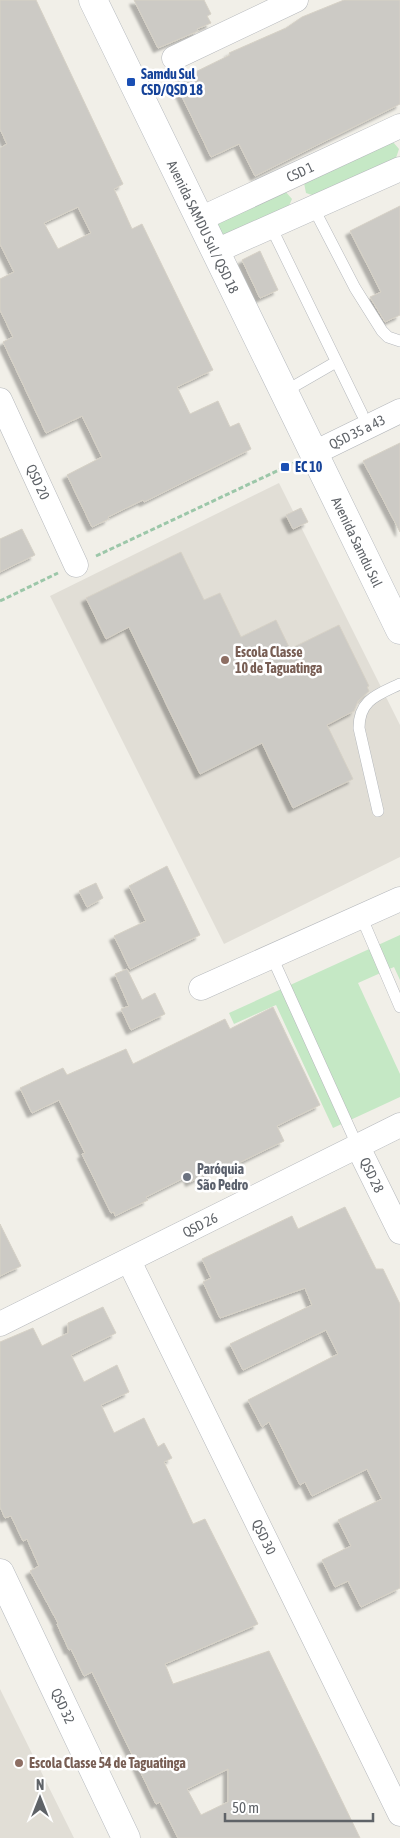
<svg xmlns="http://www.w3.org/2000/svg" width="400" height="1838" font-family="'Asap Condensed',sans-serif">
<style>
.education{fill:#e1ded6}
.green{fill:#c5e8c5}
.building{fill:#cccac5;stroke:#d6d1c6;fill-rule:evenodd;filter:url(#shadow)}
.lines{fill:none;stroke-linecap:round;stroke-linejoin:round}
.lane-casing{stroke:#b5b8bc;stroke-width:12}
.street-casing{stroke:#b5b8bc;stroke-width:25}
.secondary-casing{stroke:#b6babf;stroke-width:29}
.path{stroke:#9cc7a9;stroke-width:3;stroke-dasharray:5 2.5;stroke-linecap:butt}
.lane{stroke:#fff;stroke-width:11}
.street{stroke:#fff;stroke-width:24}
.secondary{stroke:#fff;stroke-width:28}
.transit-dot{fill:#1a4fb4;stroke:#fff;stroke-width:2}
.education-dot{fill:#8d6e63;stroke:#fff;stroke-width:2}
.worship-dot{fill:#6b7280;stroke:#fff;stroke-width:2}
.labels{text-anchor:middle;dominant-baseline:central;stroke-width:5;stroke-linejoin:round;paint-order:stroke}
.transit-label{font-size:14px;font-weight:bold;fill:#164399;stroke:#fff;text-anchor:start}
.street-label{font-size:14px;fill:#5f6368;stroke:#fff}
.education-label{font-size:14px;font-weight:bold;fill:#785e54;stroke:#fff;text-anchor:start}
.worship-label{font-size:14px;font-weight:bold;fill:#5b616d;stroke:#fff;text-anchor:start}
</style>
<defs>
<filter id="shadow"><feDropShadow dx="-4.5" dy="4.5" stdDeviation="1" flood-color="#0004"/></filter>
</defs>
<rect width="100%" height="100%" fill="#f1efe8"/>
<path class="education" d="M279,483L400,725V857L224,944L50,596Z
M0,1689L74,1838H0Z"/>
<path class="green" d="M393,142L399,149L396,158L315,196L306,193L304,183Z
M285,191L292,199L288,208L222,236L216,223Z
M400,935V980L394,967L358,983L400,1074V1097L333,1128L276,1005L234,1024L229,1013Z"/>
<path class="building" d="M0,0H36L123,184L114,189L132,229L142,224L213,370L177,387L190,414L218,401L230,427L239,423L251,449L144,502L143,500L108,517L109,519L92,527L67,475L102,457L82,416L46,433L3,342L13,337L0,310V279L14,272L0,244V148L7,144L0,129ZM78,207L91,233L58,249L44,223Z
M134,0H204L211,14L207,16L211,23L197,29L198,31L158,48Z
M344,0H400V104L255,176L239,144L211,157L175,82L230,55L229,53L286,28L302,17Z
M400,206V315L385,322L370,297L381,292L350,231Z
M260,251L278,290L260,298L242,260Z
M400,443V532L363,461Z
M301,508L308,522L293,529L286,515Z
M22,529L35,555L0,572V539Z
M181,552L204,600L220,593L241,637L276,620L290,649L339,625L369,686L367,687L369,691L358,701L354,711L327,725L353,779L293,808L262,743L200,774L129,627L106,639L86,598Z
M167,866L200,935L130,969L114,936L146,921L129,886Z
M96,883L103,898L87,907L79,891Z
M127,969L142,1000L155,993L165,1014L131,1030L121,1009L129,1006L115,974Z
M273,1007L320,1105L277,1126L284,1141L226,1169L225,1165L190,1182L188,1176L146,1197L148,1200L115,1216L114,1212L111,1213L82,1154L85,1153L59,1100L32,1113L20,1088L63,1068L67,1075L126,1049L133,1064L225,1019L230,1029Z
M345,1207L376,1269H383L400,1304V1588L361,1607L348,1581L335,1587L322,1560L351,1546L338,1520L382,1499L367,1469L312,1496L305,1482L300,1485L269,1422L262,1427L248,1400L338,1354L326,1330L243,1370L230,1344L312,1305L305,1288L220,1318L203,1282L211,1278L202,1259L292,1216L298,1229Z
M0,1224L21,1266L0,1276Z
M103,1307L116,1333L71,1355L84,1382L117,1365L129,1392L101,1405L114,1433L144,1418L158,1447L164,1443L172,1458L164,1462L193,1524L205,1519L258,1624L165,1664L173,1684L269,1651L360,1838H178L160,1802L156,1804L92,1672L84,1676L71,1649L69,1650L57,1624L58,1623L30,1571L39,1566L27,1539L23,1541L11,1516L5,1518L0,1507V1342L33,1328L42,1346L68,1333V1323ZM228,1769V1802L201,1815L187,1789Z"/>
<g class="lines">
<g class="lane-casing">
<path id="lane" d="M313,207L355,288L382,331L388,337L400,341
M271,227L362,414
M284,392L336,362
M378,811L359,728C359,700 377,695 400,684
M361,916L400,1007
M272,957L357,1145"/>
</g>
<g class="street-casing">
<path id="street" d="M174,58L296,0
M200,219L400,126
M216,251L400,169
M0,400L76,565
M314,453L400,411
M201,988L400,899
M357,1145L400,1232
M129,1261L400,1814
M0,1324L400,1125"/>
</g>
<g class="secondary-casing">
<path id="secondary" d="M93,0L400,630
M0,1573L126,1838"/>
</g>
<path class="path" d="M96,556L294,463
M0,601L58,573"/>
<use href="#lane" class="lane"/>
<use href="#street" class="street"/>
<use href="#secondary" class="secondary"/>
</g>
<g class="transit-dot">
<rect x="126" y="77" width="10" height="10" rx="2.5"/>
<rect x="280" y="462" width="10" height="10" rx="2.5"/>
</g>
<g class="education-dot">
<circle cx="225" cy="660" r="5"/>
<circle cx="19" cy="1763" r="5"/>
</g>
<circle class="worship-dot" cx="187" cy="1177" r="5"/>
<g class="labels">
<g class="transit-label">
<text x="141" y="74">Samdu Sul<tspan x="141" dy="16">CSD/QSD 18</tspan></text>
<text x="295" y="467">EC 10</text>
</g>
<g class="street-label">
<text transform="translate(300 172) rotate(-25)">CSD 1</text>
<text transform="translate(203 227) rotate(64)">Avenida SAMDU Sul / QSD 18</text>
<text transform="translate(357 432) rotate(-26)">QSD 35 a 43</text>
<text transform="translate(38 482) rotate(65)">QSD 20</text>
<text transform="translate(357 542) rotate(64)">Avenida Samdu Sul</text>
<text transform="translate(372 1175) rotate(64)">QSD 28</text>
<text transform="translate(200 1225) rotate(-27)">QSD 26</text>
<text transform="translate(264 1537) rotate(64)">QSD 30</text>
<text transform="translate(63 1706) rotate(65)">QSD 32</text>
</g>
<g class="education-label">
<text x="235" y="652">Escola Classe<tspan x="235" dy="16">10 de Taguatinga</tspan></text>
<text x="29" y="1763">Escola Classe 54 de Taguatinga</text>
</g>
<g class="worship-label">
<text x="197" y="1169">Paróquia<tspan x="197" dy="16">São Pedro</tspan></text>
</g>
</g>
<g transform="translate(40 1798)" stroke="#ffffff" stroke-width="4" paint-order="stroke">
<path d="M0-4L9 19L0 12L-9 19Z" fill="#5f6368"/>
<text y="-8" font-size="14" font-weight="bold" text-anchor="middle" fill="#5f6368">N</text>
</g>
<path d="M225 1813v8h148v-8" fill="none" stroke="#5f6368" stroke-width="2.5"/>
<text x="232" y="1813" font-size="15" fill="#5f6368" stroke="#ffffff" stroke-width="4" paint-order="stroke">50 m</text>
</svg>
